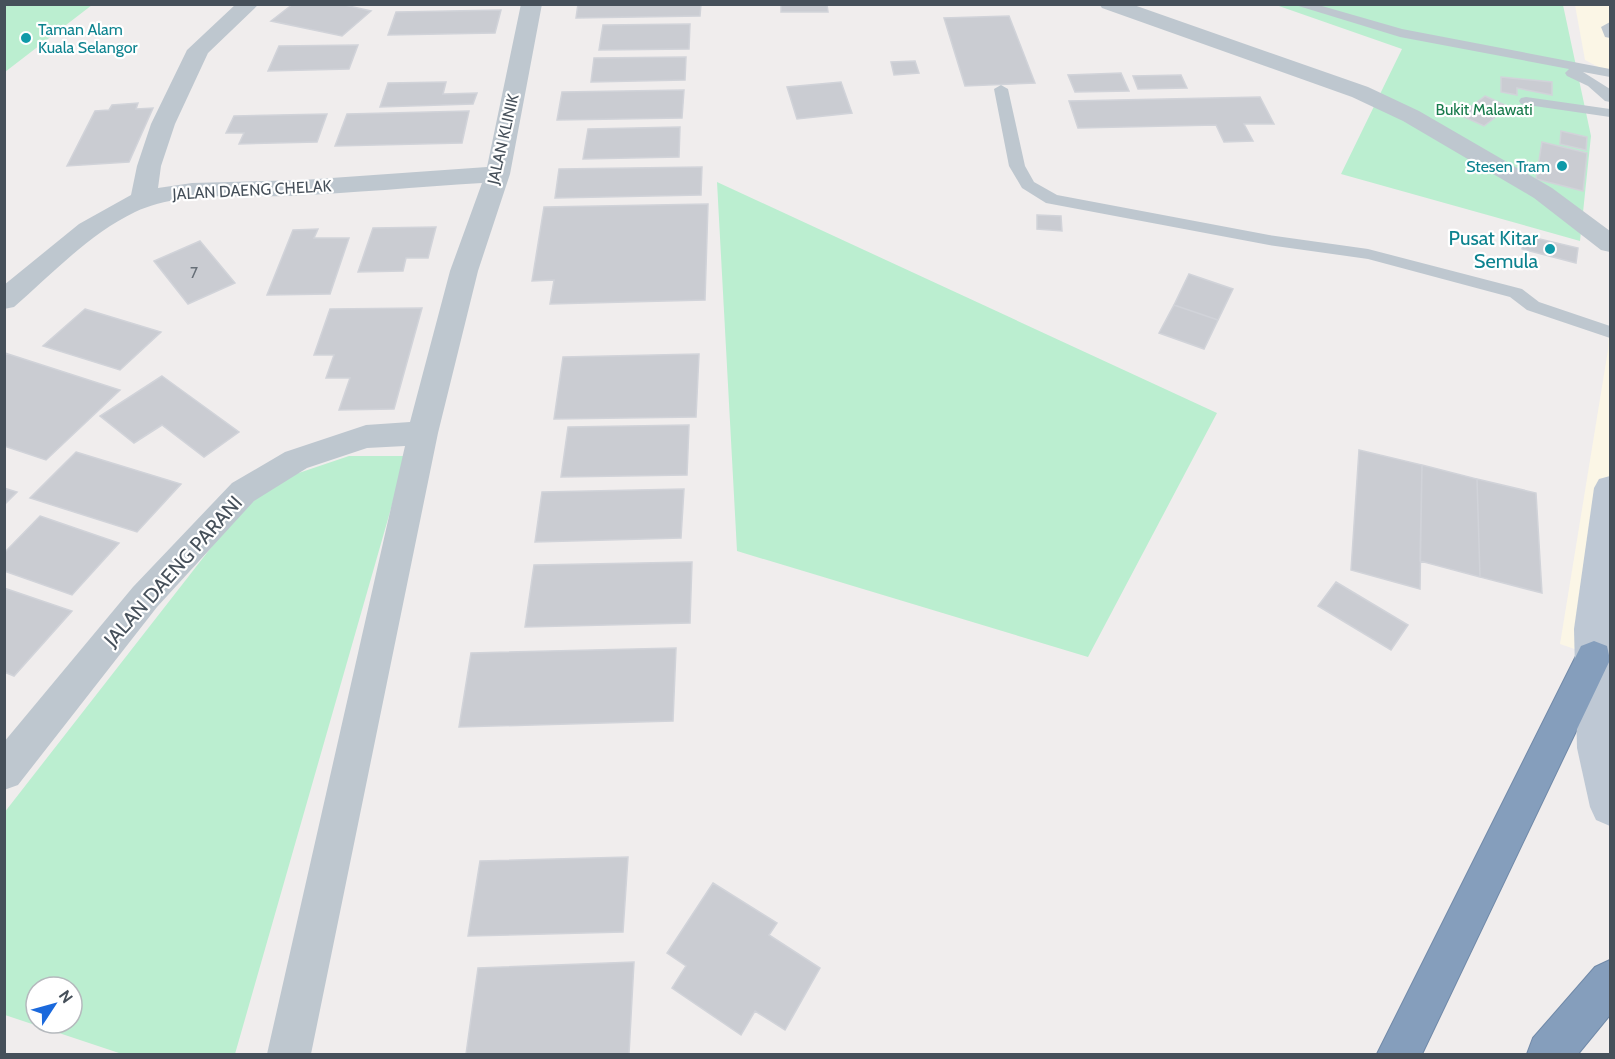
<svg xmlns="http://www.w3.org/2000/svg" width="1615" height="1059" font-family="Cabin,sans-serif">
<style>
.commercial{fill:#fbf6e6}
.green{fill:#bbeed0;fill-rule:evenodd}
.building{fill:#caccd2;stroke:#d1d3d9;stroke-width:1.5}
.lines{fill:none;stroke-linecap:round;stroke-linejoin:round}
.highway-casing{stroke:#7089a8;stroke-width:2}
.lane{fill:#bec7cf;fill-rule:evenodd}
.street{fill:#bec7cf;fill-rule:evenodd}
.secondary{fill:#bec8d4;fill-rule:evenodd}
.highway{fill:#859ebc;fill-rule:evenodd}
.culture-dot{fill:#0f9aa8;stroke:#fff;stroke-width:2}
.labels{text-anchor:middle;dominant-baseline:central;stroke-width:4.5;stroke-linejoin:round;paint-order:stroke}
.far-culture-label{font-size:16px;fill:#0d838f;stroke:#fff;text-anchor:start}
.far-park-label{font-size:16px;fill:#187b4c;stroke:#fff}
.far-street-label{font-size:16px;fill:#46505a;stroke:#fff}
.number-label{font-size:16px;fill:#676f78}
.culture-label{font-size:20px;fill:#0d838f;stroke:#fff;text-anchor:end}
.street-label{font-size:20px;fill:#46505a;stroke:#fff}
</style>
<rect width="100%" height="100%" fill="#f0eded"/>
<path class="commercial" d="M1575,5H1610V73L1585,60Z
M1610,309V661L1560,644L1608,350Z"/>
<path class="green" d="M5,4H92V5L5,72Z
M1276,5H1563L1591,136L1580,241L1341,174L1402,49Z
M717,182L1217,413L1088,657L737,551Z
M349,456H406L235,1054H122L5,1015L4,813L231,522L275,481ZM36,987H72V1023H36Z"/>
<path class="building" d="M293,4H340L371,11L342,36L271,21Z
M578,4H701L700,16L576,18Z
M781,4H827L828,12H781Z
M501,10L495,33L388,35L396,12Z
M1009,16L1035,83L965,86L944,18Z
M690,24L689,49L599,50L603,25Z
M358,45L349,69L268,71L279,46Z
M686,57L685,80L591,82L594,58Z
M915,61L919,73L894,75L891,62Z
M1121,73L1129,91L1075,92L1068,75Z
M1181,75L1187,88L1138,89L1133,76Z
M1501,77L1552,82V95L1517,88V95L1501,92Z
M446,82L443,94L477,93L473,104L380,107L388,83Z
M841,82L852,113L797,119L787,87Z
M684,90L682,118L557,120L562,92Z
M1485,96L1509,107L1484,126L1460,115Z
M1260,97L1274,124H1244L1253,141L1224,142L1216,125L1078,128L1069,101Z
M138,103L136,109L153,108L129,162L67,166L95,111L109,110L112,105Z
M469,111L462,143L335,146L347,114Z
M327,114L317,142L239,144L244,133H226L234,116Z
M680,127L679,157L583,159L588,129Z
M1561,131L1587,137L1586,150L1560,144Z
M1542,142L1587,153L1583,191L1536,179Z
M702,167L701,195L555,198L559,169Z
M708,204L705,300L550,304L554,280L532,281L544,207Z
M1037,215L1061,216L1062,231L1037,229Z
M436,227L428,258H406L403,271L358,272L373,228Z
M318,229L314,238H349L330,294L267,295L293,230Z
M1523,235L1578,248L1576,263L1522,249Z
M200,241L235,283L188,304L154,261Z
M1189,274L1233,289L1218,320L1174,305Z
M1174,305L1218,320L1204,349L1159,333Z
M422,308L394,409L339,410L350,378H326L334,355H314L330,309Z
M85,309L161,332L120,370L43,346Z
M5,353L120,390L46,460L4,446Z
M699,354L696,417L554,419L563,357Z
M162,376L239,432L204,457L162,425L134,443L100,416Z
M689,425L687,475L561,477L568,427Z
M1359,450L1422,465L1420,589L1351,570Z
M76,452L181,484L137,532L30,498Z
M1422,465L1477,479L1480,577L1420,561Z
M1477,479L1536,493L1542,593L1480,577Z
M4,488L17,492L4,505Z
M684,489L681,538L535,542L542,492Z
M40,516L119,543L72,595L4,571V553Z
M692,562L690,623L525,627L534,565Z
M1336,582L1408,625L1391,650L1318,606Z
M4,588L72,611L14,676L4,672Z
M676,648L673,721L459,727L471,653Z
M628,857L623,932L468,936L480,861Z
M713,883L777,923L769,935L820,968L785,1030L755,1011L741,1035L672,988L686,966L667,953Z
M634,962L629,1054H466L478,968Z"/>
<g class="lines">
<g class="highway-casing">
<path id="highway" d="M1594,641L1607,646L1610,660L1422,1054H1377L1581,646Z
M1610,960V1015L1578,1054H1527L1533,1038L1595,967Z"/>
</g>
<path class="lane" d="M1292,4H1315L1402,29L1610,69V77L1583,72L1610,89V102L1605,101L1588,86L1567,76L1565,73L1569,69L1400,37Z
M1610,22V38L1605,37L1601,27Z
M1001,85L1008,89L1025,166L1034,182L1057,195L1269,235L1368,249L1522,289L1539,302L1610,326V338L1527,310L1510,297L1368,259L1269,245L1046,203L1022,188L1009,166L994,89Z
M1526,97L1610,109V117L1521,104L1519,101L1521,98Z"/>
<path class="street" d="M236,4H259L208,53L175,124L161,166L158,188L192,183L303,180L487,167L521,4H542L510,174L478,271L438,433L311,1054H267L405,446L367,448L307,468L254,501L157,607L18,785L4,790V742L133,587L232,483L285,452L366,425L410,422L450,271L482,183C417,187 353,193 288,196C238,198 181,190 135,212C89,234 52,274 14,307L4,309V285L79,224L131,195L137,166L151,124L187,50Z
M1099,4H1131L1368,87L1419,111L1552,188L1610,231V252L1601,250L1534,198L1403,121L1352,97L1102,8Z"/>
<path class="secondary" d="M1610,476V826L1596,820L1590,807L1577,748L1574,629L1594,488L1599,479Z"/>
<use href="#highway" class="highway"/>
</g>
<g class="culture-dot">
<circle cx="26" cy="38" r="6"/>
<circle cx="1562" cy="166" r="6"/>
<circle cx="1550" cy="249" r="6"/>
</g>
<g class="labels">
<g class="far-culture-label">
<text x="38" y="29">Taman Alam<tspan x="38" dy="18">Kuala Selangor</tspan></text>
<text x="1550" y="166" text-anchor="end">Stesen Tram</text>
</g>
<g class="far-park-label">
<text x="1484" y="109">Bukit Malawati</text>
</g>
<g class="far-street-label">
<text transform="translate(503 139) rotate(-77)">JALAN KLINIK</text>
<text transform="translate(252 190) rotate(-3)">JALAN DAENG CHELAK</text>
</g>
<g class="number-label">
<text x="194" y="272">7</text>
</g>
<g class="culture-label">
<text x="1538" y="238">Pusat Kitar<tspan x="1538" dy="23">Semula</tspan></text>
</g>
<g class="street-label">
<text transform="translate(173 571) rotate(-48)">JALAN DAENG PARANI</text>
</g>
</g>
<rect width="1615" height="1059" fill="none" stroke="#46505a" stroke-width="12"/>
<g transform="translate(54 1005) rotate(54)"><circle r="28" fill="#ffffff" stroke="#b5b9bd" stroke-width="1.5"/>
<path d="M0-4.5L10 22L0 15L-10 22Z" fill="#1b69dc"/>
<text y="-9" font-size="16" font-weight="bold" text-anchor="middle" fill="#46505a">N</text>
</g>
</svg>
